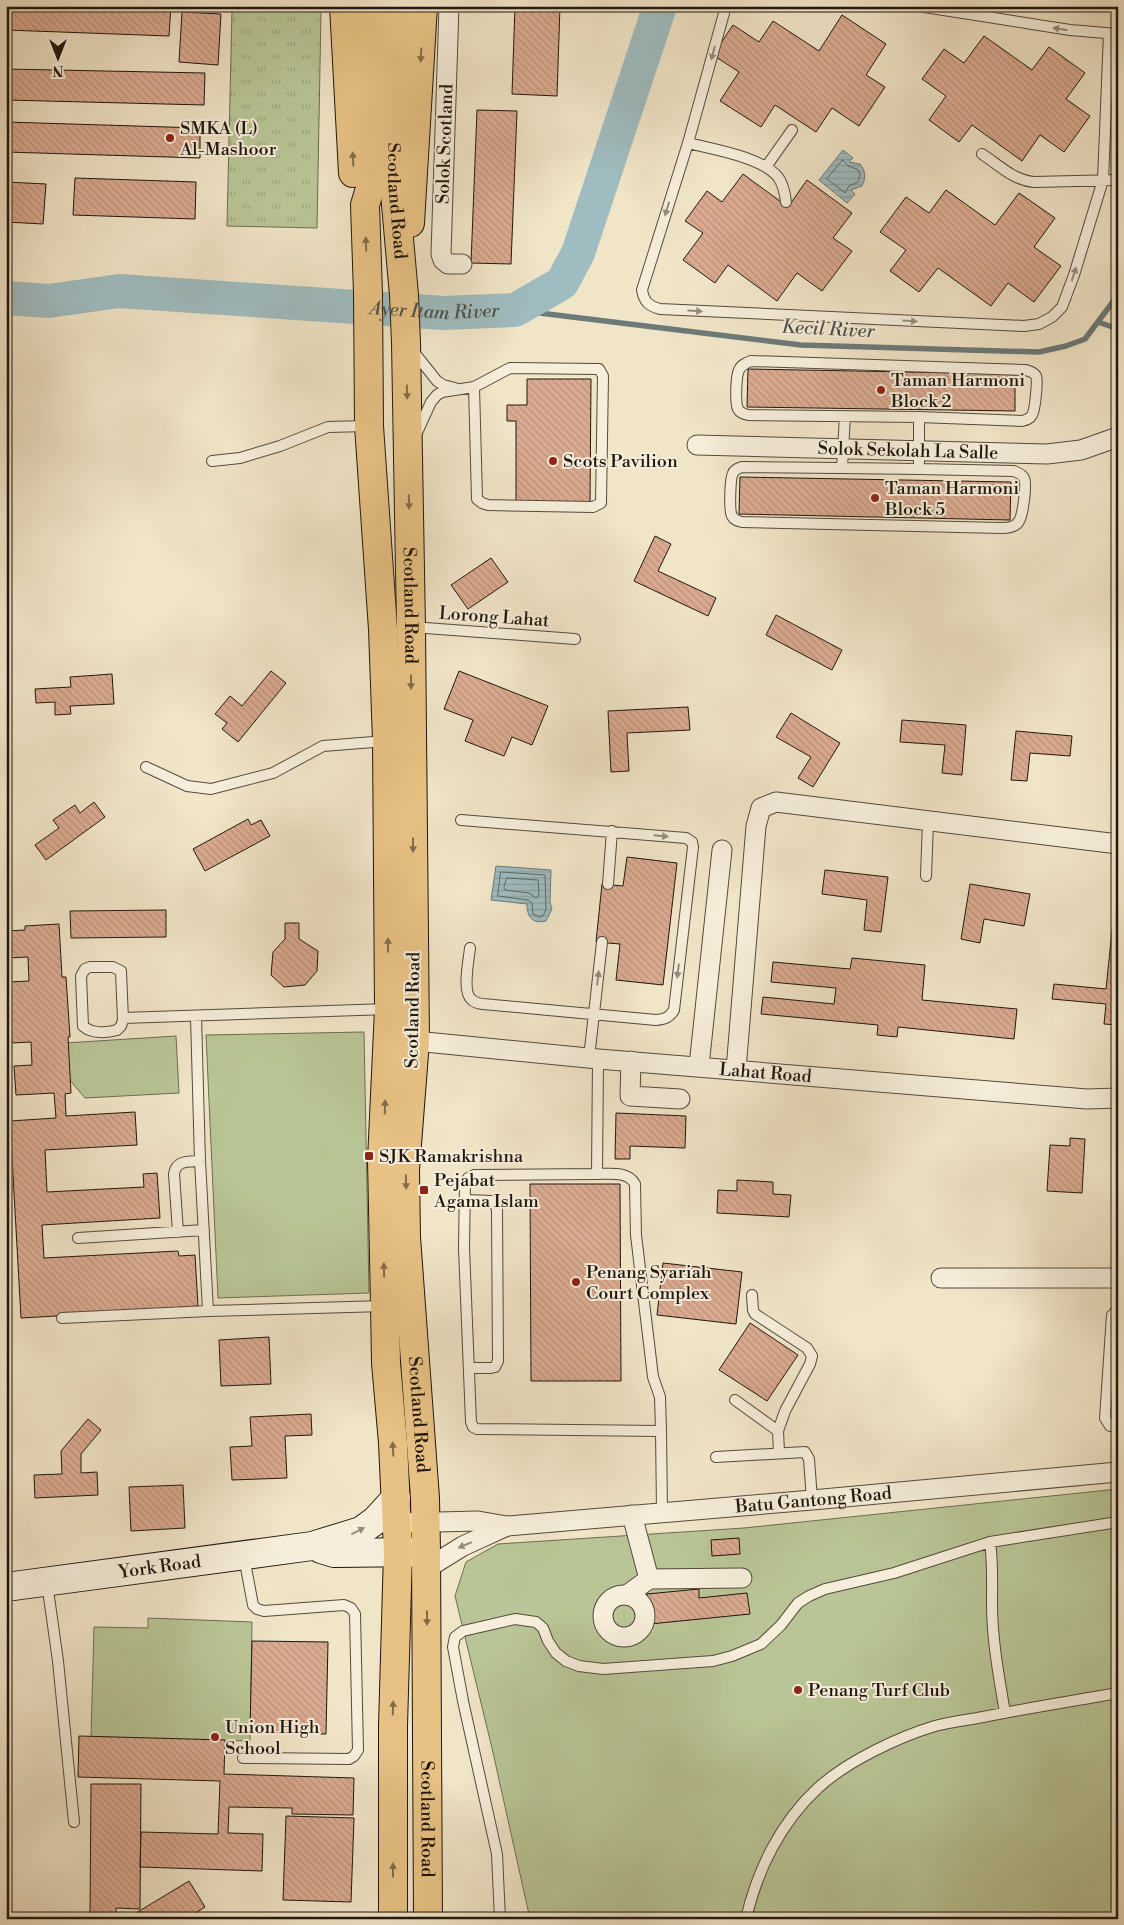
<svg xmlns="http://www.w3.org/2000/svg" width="1124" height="1925" font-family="'Libre Bodoni',serif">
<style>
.grass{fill:url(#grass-tufts);stroke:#6c6e52}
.pitch{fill:#b9c596;stroke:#6c6e52}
.water{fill:url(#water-rules);stroke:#6c7a79}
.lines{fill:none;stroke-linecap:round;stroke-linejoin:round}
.shore{stroke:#5f6967;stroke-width:1}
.stream{stroke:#6c7a79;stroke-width:5.5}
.river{stroke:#9fbcc0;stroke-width:34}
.building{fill:url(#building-back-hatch);stroke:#1f160e}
.lane-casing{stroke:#544a3c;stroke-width:12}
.street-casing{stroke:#544a3c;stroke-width:21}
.secondary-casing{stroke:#1f160e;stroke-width:30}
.primary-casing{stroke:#1f160e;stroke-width:30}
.highway-casing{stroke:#1f160e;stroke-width:30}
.lane{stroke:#f6eedb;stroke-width:10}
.street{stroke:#f6eedb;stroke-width:19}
.secondary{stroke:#f6eedb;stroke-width:28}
.primary{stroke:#e8c284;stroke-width:28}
.highway{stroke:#e8c284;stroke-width:28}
.oneway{fill:#958d7f}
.oneway2{fill:#846c49}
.poi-dot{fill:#8f2418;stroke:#f6eedb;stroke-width:2}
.labels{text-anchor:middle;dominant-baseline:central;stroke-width:4;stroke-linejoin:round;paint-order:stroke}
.poi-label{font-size:18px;fill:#1f160e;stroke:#f6eedb;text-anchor:start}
.street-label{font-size:18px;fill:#1f160e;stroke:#f6eedb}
.water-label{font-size:19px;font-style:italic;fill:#4c504c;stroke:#f6eedb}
</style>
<defs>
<pattern id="grass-tufts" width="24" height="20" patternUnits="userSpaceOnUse" patternTransform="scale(1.25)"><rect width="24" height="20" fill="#b9c596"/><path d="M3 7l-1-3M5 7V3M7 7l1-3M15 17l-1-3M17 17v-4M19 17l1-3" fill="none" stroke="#9fa880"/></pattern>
<pattern id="water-rules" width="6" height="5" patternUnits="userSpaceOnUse" patternTransform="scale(1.25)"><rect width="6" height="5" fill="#9fbcc0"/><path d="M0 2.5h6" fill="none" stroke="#88a1a4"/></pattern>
<pattern id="building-back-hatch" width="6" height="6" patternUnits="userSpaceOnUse" patternTransform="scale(1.25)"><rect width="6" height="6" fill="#dbab91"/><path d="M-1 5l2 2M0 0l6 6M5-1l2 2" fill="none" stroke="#bc927c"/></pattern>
</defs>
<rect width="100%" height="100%" fill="#f1e5c8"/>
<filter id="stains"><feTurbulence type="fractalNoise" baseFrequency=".004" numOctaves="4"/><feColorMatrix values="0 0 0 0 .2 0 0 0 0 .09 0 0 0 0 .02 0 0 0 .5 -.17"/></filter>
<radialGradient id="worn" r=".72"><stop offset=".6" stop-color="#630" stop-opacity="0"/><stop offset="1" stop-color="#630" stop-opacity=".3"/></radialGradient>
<path class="grass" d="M232,10L321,12L317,228L227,226Z"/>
<path class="pitch" d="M364,1032L369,1293L218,1298L206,1035Z
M176,1036L179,1093L85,1098L68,1078L65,1043Z
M1118,1489V1919H530L492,1748L455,1596L466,1562L498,1544L744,1528Z
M148,1618L252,1622L250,1741L91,1737L94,1627L148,1628Z"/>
<path class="water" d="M843,150L853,158L849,162L860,164C866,171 866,178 862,186L851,190L855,194L847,203L819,180Z
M496,866L551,870L550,902L552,909L546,921C532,924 527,917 527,904L491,900Z"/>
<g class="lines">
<path class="shore" d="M843,160L848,166L857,169L860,174L858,182L849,186L845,193L827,179Z
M501,872L545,875L546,909L543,916L539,917L533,914L532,903L528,900L498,896Z
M507,878L538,880L539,896L536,898L529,893L505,890L504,888Z"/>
<path class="stream" d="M515,310L801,345L1039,352L1066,346L1085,339L1118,295
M1098,322L1118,329"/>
<path class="river" id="s1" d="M6,298L49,301L119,291L444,313L515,310L562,283L578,253L660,6"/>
</g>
<path class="building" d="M6,6H171L169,36L6,30Z
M515,6H560L557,96L512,94Z
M182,12L221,14L218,65L179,62Z
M842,15L886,44L866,75L885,87L859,126L832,108L816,132L775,105L761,127L720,101L739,72L713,55L733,25L759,42L773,21L819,51Z
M984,36L1032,70L1049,47L1085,73L1066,99L1090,116L1064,152L1040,135L1022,161L972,125L959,142L929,120L946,96L922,79L944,49L964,63Z
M6,69L205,73L204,105L6,100Z
M477,110L517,111L511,264L471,263Z
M6,122L200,128V158L6,152Z
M743,174L788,207L807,180L852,213L833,238L852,251L822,291L797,273L777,301L728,265L715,283L683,260L703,233L685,221L707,191L722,202Z
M75,178L196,182L195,219L73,215Z
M6,182L46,184L43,224L6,222Z
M946,190L995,225L1019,193L1055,218L1034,247L1061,266L1034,302L1008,283L991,306L938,268L919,292L890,271L906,250L880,232L906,197L929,213Z
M748,369L1015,374V411L747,407Z
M527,379H591L590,502H516V421H507V405H527Z
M740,477L1011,482L1010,520L739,514Z
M655,536L671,544L658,571L716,598L708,616L634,581Z
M491,558L508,582L468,609L451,585Z
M776,615L842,650L832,670L766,635Z
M271,671L286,683L238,742L222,729L227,723L215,714L230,696L242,706Z
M459,671L548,706L532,745L512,737L504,756L465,741L473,720L444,709Z
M112,674L114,704L70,706L71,714L55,715V702L36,703L35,689L71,687L70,677Z
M688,707L690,730L627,733L629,771L611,772L608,711Z
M791,713L840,743L813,787L798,778L811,757L776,737Z
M902,720L966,725L962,775L942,773L945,745L900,742Z
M1016,731L1072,736L1070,756L1030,753L1027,781L1011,780Z
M94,802L105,817L46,860L35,845L59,828L53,820L75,805L80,813Z
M248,819L251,825L261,820L270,836L205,871L193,849Z
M627,857L677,863L663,985L616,980L620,944L596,942L602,884L623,886Z
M825,870L888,877L881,932L864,930L867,900L822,894Z
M970,884L1030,894L1024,926L984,919L980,943L961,939Z
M1115,902L1118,903V1025L1104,1024L1106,1004L1052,999L1054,984L1106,989Z
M166,910V937L71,938L70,911Z
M285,923H299V939L318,951L317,971L305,985L284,987L271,975L273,952L285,939Z
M59,924L62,977H66L70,1037H68L71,1093L65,1094L66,1116L135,1112L137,1145L45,1150L47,1192L144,1187L143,1174L157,1173L160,1218L42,1225L44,1258L178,1251L179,1256L195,1255L198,1306L181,1307V1309L21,1318L10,1121L56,1118L54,1093L16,1095L14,1066L32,1065L31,1042L12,1043L9,982L29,981L28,957L6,958V931L25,930V926Z
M852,958L925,965L922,1000L1017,1009L1014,1039L898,1027L897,1037L877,1035L878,1025L761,1014L763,997L834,1004L836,988L771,982L773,962L850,969Z
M616,1113L686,1116L685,1148L630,1146V1159H615Z
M1070,1138L1085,1139L1082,1193L1047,1191L1050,1145L1070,1146Z
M737,1180L773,1182V1194L791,1195L789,1217L717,1213L718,1190L737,1191Z
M530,1184H620L621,1381H531Z
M663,1263L742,1272L736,1324L657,1315Z
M750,1323L798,1355L767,1401L719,1370Z
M269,1337L271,1384L221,1386L219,1340Z
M1118,1368V1410H1115Z
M311,1414L312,1435L285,1436L287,1478L232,1480L230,1447L252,1446L250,1417Z
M88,1419L101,1430L81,1454V1473L97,1472L98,1495L35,1498L34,1475L62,1474L61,1451Z
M183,1485L185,1528L131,1531L129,1487Z
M739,1538L740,1554L712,1556L711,1540Z
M699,1589V1598L747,1593L750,1614L650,1624L647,1594Z
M252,1641L328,1642L326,1734L250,1732Z
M79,1736L225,1740L224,1774L354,1778L353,1815L292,1814V1808L229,1807L228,1833L263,1834L262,1871L140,1867L141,1832L218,1834L220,1781L78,1777Z
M91,1784H141L140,1909L116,1908V1919H90Z
M286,1816L354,1818L351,1902L283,1900Z
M189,1881L205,1907L186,1919H126Z"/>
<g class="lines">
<g class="lane-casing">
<path id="lane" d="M726,6L688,143L642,290C644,302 649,306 660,309L1024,326L1039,324L1052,317L1062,307L1074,275L1103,180L1109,34
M918,6L1070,30L1118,34
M688,143C712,149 762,157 778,177C783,184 785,193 786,202
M982,154C999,165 1013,180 1034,182L1118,180
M766,167L792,130
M413,351L437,381L443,385L455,388
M845,416L842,468L742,467C739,468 735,469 733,473C730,478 729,511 732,516C734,520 738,521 742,522L1002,528C1008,528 1016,527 1019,521C1023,515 1027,483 1024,478C1022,474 1018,473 1014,471L919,469V417L1022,421C1026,420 1030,419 1032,415C1035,411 1038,380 1036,376C1034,372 1029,371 1026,370L751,361C746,363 741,365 739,370C736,376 735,403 738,409C740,413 744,414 748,415L919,417
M415,437L431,402L437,395L442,392L474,387L510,368L599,369L603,376L601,503L593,507L488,505L482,503L477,499L474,387
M212,461L240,458L280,446L328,427L367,426
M842,468L919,469
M412,627L575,639
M146,767L187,786L211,789L273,773L323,746L386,741
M461,820L686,838L692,842L693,847L674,1010C669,1018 665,1019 656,1020L494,1005C487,1004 476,1005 471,999C462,991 469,959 470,948
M926,876L928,821
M608,884L612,831
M90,967H113L121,971L123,1020L121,1026L117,1030C107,1033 92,1034 83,1026L81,976L85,969Z
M196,1016L200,1161L208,1311
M123,1018L388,1009
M589,1058L602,942
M597,1174L474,1175L468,1178L465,1183L464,1248L471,1422L473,1427L477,1429L661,1431L660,1397L653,1377L636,1235L635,1184C628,1171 610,1174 597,1174L598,1059
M464,1200L492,1201L497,1208L498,1361L495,1367L491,1368H469
M178,1232L174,1174C176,1160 188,1162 200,1161
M78,1238L204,1230
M752,1295L753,1310L755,1314L807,1348L812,1356L810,1364L785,1411L778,1431L779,1452
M1118,1310L1112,1315L1105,1418L1110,1426H1118
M62,1318L208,1311L384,1306
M735,1400L778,1431
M661,1431L662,1512
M716,1457L805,1452L809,1459L812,1500
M990,1542C993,1563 992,1583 992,1604C992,1640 999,1677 1005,1713
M47,1583L58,1661L74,1822
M243,1758L349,1759L354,1756L358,1750L355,1614L351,1608L344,1605L264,1611L257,1609L253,1605L244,1557
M500,1919L497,1854L463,1701L453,1647L455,1637L463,1631L515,1619L536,1622L543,1628L548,1641L556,1653L566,1661L579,1666L603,1669L713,1661L732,1656L761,1644L781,1625L798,1603L809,1596L825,1589L894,1573L990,1542L1118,1522
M746,1919C757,1870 781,1822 818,1788C846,1762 898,1737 935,1726C950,1722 967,1720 983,1717C1028,1708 1073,1701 1118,1693"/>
</g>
<g class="street-casing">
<g id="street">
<path d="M449,6L441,254L443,260L448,264H462"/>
<path id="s2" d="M697,445L1047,454L1081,450L1118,437"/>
<path id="s3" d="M415,1041L598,1059L1087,1099L1118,1098"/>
<path d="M631,1061L630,1096L680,1099"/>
<path d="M699,1066L722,850"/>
<path d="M736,1070L756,826L761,808L776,802L1118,844"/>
<path d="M941,1278H1118"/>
<path d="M632,1515L649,1579"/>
<path id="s4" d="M397,1523L478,1521L507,1526L812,1500L1118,1472"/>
<path d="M426,1569L463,1546L507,1526"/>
<path d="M627,1595L649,1579L742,1578"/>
<circle cx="624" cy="1616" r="21"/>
</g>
</g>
<g class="secondary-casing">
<g id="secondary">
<path d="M321,1549L334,1553L422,1552"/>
<path id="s5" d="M6,1587L312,1546L361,1531L376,1520L396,1498"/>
</g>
</g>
<g class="primary-casing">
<g id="primary">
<path id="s6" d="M426,1551L428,1919"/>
<path d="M393,1919V1726L398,1552"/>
</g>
</g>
<g class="highway-casing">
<g id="highway">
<path d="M344,6L353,173"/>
<path d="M372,6L371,185L365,205L368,293L369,426L383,629L387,741L389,1009L382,1160L385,1306L386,1363L393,1443L398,1552"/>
<path id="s7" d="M397,6L394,100V182L404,295L406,343L411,627L415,1041L405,1170L406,1237L425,1498L426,1551"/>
<path d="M410,223L423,6"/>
</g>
</g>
<use href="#lane" class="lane"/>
<use href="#street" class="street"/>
<use href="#secondary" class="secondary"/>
<use href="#primary" class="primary"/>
<use href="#highway" class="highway"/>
</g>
<defs><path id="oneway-solid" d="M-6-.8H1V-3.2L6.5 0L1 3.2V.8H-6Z" transform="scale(1.25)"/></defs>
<g class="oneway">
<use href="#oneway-solid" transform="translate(1060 29) rotate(-171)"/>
<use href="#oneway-solid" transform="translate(713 53) rotate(105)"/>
<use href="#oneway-solid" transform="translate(667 209) rotate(107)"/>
<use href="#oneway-solid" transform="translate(1074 274) rotate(-72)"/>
<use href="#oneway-solid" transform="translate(695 311) rotate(3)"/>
<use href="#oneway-solid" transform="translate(910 321) rotate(3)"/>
<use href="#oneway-solid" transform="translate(661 836) rotate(5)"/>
<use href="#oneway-solid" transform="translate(678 971) rotate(97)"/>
<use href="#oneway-solid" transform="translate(598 978) rotate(-83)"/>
<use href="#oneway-solid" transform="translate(358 1531) rotate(-27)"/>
<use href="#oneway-solid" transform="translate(465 1545) rotate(157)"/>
</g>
<g class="oneway2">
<use href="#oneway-solid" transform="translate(421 55) rotate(93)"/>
<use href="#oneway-solid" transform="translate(353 159) rotate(-93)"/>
<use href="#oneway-solid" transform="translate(366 244) rotate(-92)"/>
<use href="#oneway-solid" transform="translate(407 392) rotate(89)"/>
<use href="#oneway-solid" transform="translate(409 502) rotate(89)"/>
<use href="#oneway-solid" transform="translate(411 682) rotate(90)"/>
<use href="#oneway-solid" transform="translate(413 845) rotate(90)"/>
<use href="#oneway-solid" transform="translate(388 945) rotate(-90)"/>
<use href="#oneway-solid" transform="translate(385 1107) rotate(-88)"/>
<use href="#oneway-solid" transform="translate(406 1182) rotate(89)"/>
<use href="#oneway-solid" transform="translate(384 1270) rotate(-91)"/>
<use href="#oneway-solid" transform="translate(393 1449) rotate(-93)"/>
<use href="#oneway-solid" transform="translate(427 1618) rotate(90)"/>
<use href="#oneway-solid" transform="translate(393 1708) rotate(-88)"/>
<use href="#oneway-solid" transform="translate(393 1870) rotate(-90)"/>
</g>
<g class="poi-dot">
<circle cx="170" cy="138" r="5"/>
<circle cx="881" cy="390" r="5"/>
<circle cx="553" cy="461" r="5"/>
<circle cx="875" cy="498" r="5"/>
<rect x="364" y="1151" width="10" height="10" rx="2.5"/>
<rect x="419" y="1185" width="10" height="10" rx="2.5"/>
<circle cx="576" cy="1282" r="5"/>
<circle cx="798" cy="1690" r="5"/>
<circle cx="215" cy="1737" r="5"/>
</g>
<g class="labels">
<g class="poi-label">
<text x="180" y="128">SMKA (L)<tspan x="180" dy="21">Al-Mashoor</tspan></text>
<text x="891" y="380">Taman Harmoni<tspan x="891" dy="21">Block 2</tspan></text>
<text x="563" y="461">Scots Pavilion</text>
<text x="885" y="488">Taman Harmoni<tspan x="885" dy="21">Block 5</tspan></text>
<text x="379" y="1156">SJK Ramakrishna</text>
<text x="434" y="1180">Pejabat<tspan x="434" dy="21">Agama Islam</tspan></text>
<text x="586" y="1272">Penang Syariah<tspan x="586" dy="21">Court Complex</tspan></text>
<text x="808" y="1690">Penang Turf Club</text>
<text x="225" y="1727">Union High<tspan x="225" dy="21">School</tspan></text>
</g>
<g class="street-label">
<text transform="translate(445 144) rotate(-88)">Solok Scotland</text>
<text stroke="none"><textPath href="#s7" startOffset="195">Scotland Road</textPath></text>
<text stroke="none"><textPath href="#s2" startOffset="211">Solok Sekolah La Salle</textPath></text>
<text stroke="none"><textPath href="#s7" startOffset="600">Scotland Road</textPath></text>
<text transform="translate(494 617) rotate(4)">Lorong Lahat</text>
<text transform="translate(413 1010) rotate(-89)">Scotland Road</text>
<text stroke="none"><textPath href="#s3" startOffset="352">Lahat Road</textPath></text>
<text stroke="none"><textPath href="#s7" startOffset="1410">Scotland Road</textPath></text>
<text stroke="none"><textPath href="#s4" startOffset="418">Batu Gantong Road</textPath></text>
<text stroke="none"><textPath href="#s5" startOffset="155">York Road</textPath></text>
<text stroke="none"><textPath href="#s6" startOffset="268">Scotland Road</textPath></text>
</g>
<g class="water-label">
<text stroke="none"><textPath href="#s1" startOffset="430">Ayer Itam River</textPath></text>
<text transform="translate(828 329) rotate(3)">Kecil River</text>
</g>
</g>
<rect width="1124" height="1925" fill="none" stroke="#f1e5c8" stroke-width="25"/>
<rect x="8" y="8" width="1109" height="1910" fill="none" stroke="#1f160e" stroke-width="2.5"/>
<rect x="12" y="12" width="1099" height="1900" fill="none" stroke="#1f160e"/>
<g transform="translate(58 58) rotate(180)" stroke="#f6eedb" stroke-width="4" paint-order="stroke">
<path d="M0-4L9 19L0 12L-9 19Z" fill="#1f160e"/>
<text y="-8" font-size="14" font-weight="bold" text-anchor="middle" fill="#1f160e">N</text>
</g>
<rect width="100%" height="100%" filter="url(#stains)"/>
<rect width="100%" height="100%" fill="url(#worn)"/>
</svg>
